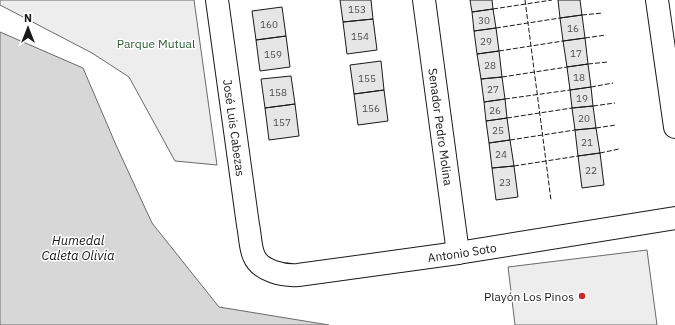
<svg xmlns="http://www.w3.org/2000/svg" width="675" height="325" font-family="'IBM Plex Sans',sans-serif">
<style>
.built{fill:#ededed;stroke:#6a6a6a}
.water{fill:#d7d7d7;stroke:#6a6a6a}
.building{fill:#e6e6e6;stroke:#1a1a1a}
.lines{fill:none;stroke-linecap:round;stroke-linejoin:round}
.minor-casing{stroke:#1a1a1a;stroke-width:24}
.minor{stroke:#fff;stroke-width:22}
.fence{stroke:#1a1a1a;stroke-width:1;stroke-dasharray:5 2;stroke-linecap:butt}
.poi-dot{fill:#c62828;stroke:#fff;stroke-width:1.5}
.labels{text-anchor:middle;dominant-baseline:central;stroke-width:3;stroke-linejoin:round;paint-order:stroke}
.number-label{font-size:10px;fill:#4d4d4d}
.park-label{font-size:12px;fill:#2b5a34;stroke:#fff}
.street-label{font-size:12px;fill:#1a1a1a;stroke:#fff}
.poi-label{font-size:12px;fill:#1a1a1a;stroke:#fff;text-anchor:end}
.water-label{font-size:13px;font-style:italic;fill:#1a1a1a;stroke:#fff}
</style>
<rect width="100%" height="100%" fill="#fff"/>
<path class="built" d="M0,0H194L217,165L175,161L129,77L92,53L0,5Z
M647,250L657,325H515L508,267Z"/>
<path class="water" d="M0,32L83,68L116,145L152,223L219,307L329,325H0Z"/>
<path class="building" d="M340,0H371L373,19L343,22Z
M470,0H492L493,9L472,12Z
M558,0H580L582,15L560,18Z
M282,7L286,36L256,40L252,11Z
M493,9L496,28L474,31L472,12Z
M582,15L585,38L563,41L560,18Z
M373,19L377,50L347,54L343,22Z
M496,28L499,51L477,54L474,31Z
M286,36L290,67L260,71L256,40Z
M585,38L588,64L567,67L563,41Z
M499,51L502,77L481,79L477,54Z
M381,61L384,90L354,94L350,65Z
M588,64L591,87L570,90L567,67Z
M291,76L295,104L265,108L261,79Z
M502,77L505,99L484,102L481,79Z
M591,87L593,106L572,108L570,90Z
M384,90L388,121L358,125L354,94Z
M505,99L507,118L486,121L484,102Z
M295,104L299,136L269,140L265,108Z
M593,106L596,128L575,130L572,108Z
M507,118L510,140L489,143L486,121Z
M596,128L600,153L578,156L575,130Z
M510,140L514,166L492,168L489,143Z
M600,153L604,185L582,188L578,156Z
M514,166L518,197L496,200L492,168Z"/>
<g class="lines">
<g class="minor-casing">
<g id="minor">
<path id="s1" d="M217,0L248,225C250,233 250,248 254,256C260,271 283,276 298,275L458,253L675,218"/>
<path id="s2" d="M424,0L458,253"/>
<path d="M657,0L675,127"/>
</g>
</g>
<use href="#minor" class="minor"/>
<path class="fence" d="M525,0L551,200
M493,9L552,0
M582,15L603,13
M496,28L560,18
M585,38L606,35
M499,51L563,41
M588,64L608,62
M502,77L567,67
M591,87L613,83
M505,99L570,90
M593,106L615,103
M507,118L572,108
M596,128L616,125
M510,140L575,130
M600,153L619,149
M514,166L578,156"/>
</g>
<circle class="poi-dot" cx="582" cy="296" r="4"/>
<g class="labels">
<g class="number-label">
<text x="357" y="9">153</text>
<text x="484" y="20">30</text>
<text x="269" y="24">160</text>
<text x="573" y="28">16</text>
<text x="360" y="36">154</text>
<text x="486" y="41">29</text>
<text x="576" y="53">17</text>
<text x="273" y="54">159</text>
<text x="490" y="65">28</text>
<text x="579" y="77">18</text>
<text x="367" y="78">155</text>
<text x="493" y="89">27</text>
<text x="278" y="92">158</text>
<text x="582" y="98">19</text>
<text x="371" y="108">156</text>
<text x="495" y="110">26</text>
<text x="584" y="118">20</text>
<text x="282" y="122">157</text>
<text x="498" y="130">25</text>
<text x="587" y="142">21</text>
<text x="501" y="154">24</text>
<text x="591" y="170">22</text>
<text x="505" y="182">23</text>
</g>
<g class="park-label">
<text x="156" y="43">Parque Mutual</text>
</g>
<g class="street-label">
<text stroke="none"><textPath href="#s2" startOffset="128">Senador Pedro Molina</textPath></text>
<text stroke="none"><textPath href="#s1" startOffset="129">José Luis Cabezas</textPath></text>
<text stroke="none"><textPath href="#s1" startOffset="475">Antonio Soto</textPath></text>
</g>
<g class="poi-label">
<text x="574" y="296">Playón Los Pinos</text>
</g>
<g class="water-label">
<text x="78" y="240">Humedal<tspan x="78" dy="15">Caleta Olivia</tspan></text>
</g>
</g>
<g transform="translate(28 28)" stroke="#ffffff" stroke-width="3" paint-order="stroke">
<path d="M0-3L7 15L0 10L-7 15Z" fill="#1a1a1a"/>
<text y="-6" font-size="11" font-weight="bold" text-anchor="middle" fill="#1a1a1a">N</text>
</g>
</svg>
